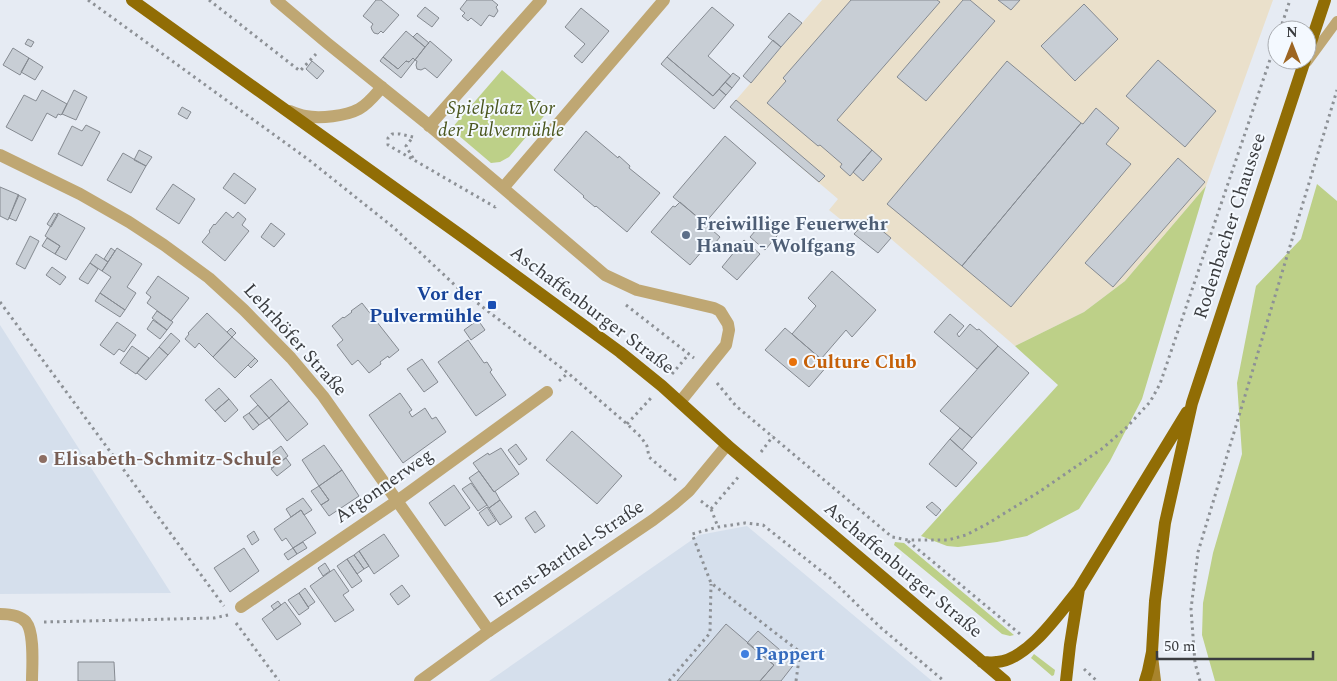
<svg xmlns="http://www.w3.org/2000/svg" width="1337" height="681" font-family="Spectral,serif">
<style>
.built{fill:#d5dfec}
.industrial{fill:#eae0cb}
.green{fill:#bdd088}
.building{fill:#c8ced5;stroke:#858a91}
.lines{fill:none;stroke-linecap:round;stroke-linejoin:round}
.path{stroke:#8d9196;stroke-width:3;stroke-dasharray:2.5 4;stroke-linecap:butt}
.service{stroke:#bfa773;stroke-width:10}
.minor{stroke:#bfa773;stroke-width:12}
.tertiary{stroke:#bfa773;stroke-width:12}
.secondary{stroke:#a8842c;stroke-width:12}
.primary{stroke:#916d05;stroke-width:12}
.service-dot{fill:#5c6f8a;stroke:#f4f9ff;stroke-width:2}
.transit-dot{fill:#1a4fb4;stroke:#f4f9ff;stroke-width:2}
.food-dot{fill:#e8710a;stroke:#f4f9ff;stroke-width:2}
.education-dot{fill:#8d6e63;stroke:#f4f9ff;stroke-width:2}
.shop-dot{fill:#3f7fe0;stroke:#f4f9ff;stroke-width:2}
.labels{text-anchor:middle;dominant-baseline:central;stroke-width:4;stroke-linejoin:round;paint-order:stroke}
.park-label{font-size:19px;font-style:italic;fill:#4b571f;stroke:#f4f9ff}
.service-label{font-size:19px;font-weight:bold;fill:#4e5e75;stroke:#f4f9ff;text-anchor:start}
.street-label{font-size:19px;fill:#3a3c3f;stroke:#f4f9ff}
.transit-label{font-size:19px;font-weight:bold;fill:#164399;stroke:#f4f9ff;text-anchor:end}
.food-label{font-size:19px;font-weight:bold;fill:#c56008;stroke:#f4f9ff;text-anchor:start}
.education-label{font-size:19px;font-weight:bold;fill:#785e54;stroke:#f4f9ff;text-anchor:start}
.shop-label{font-size:19px;font-weight:bold;fill:#366cbe;stroke:#f4f9ff;text-anchor:start}
</style>
<rect width="100%" height="100%" fill="#e6ebf3"/>
<path class="built" d="M0,325L171,593L0,594Z
M747,526L932,681H489L699,535Z"/>
<path class="industrial" d="M822,0H1273L1206,186L1125,281L1084,312L1015,346L868,219L856,232L829,210L838,199L730,107Z"/>
<path class="green" d="M502,70L549,110L509,157L500,162L491,163L451,129Z
M1317,184L1337,201V681H1215L1202,635L1203,603L1213,553L1242,454L1237,383L1256,286L1301,239Z
M1206,186L1142,399L1110,461L1079,509L1027,536L997,542L958,547L947,546L921,536L1058,385L1015,346L1084,312L1125,281Z
M895,542L904,543L1014,635L1010,636L1002,634L894,545Z
M1034,654L1055,670L1054,675L1052,676L1031,658Z"/>
<path class="building" d="M376,0H381L399,15L383,33L381,31L378,34L374,33L372,30L371,27L373,24L363,16Z
M467,0H492L498,5L496,7L498,11L494,17L489,15L481,26L471,18L468,21L462,16L465,13L460,9Z
M851,0H937L940,2L837,120L872,150L850,176L840,167L842,164L820,145L818,146L767,103L786,81L783,78Z
M963,0H970L995,21L926,101L897,77Z
M998,0H1020L1011,10Z
M1084,4L1118,39L1075,81L1041,46Z
M425,7L439,18L432,27L417,16Z
M712,7L734,25L708,56L731,76L713,96L667,57Z
M581,8L609,31L582,63L574,56L585,44L565,27Z
M789,13L802,23L781,47L768,37Z
M406,31L425,47L415,60L413,58L409,62L406,61L398,69L383,57Z
M417,33L429,43L425,47L413,37Z
M28,39L34,42L31,47L25,44Z
M773,40L781,47L751,83L743,76Z
M430,41L452,60L437,78L425,68L421,70L417,69L416,65L417,61L415,60Z
M13,48L29,58L20,75L3,65Z
M383,57L398,69L406,61L409,62L413,58L415,60L401,78L380,61Z
M667,57L713,96L719,89L726,95L714,109L661,64Z
M29,58L43,67L35,80L21,72Z
M1158,60L1216,111L1185,147L1126,96Z
M312,61L324,71L317,79L306,69Z
M1007,61L1081,123L962,266L887,204Z
M733,73L740,78L732,88L725,82Z
M725,82L732,88L726,95L719,89Z
M42,90L67,104L62,114L61,115L58,114L56,118L47,113L32,141L6,127L24,95L36,101Z
M74,90L87,97L76,120L62,114Z
M736,100L825,176L819,182L730,107Z
M182,107L191,112L187,119L178,114Z
M1096,108L1119,128L1106,144L1131,164L1011,307L962,266L1081,123L1083,124Z
M86,125L100,132L82,166L58,154L72,126L82,131Z
M586,131L618,158L619,156L630,166L629,168L660,193L627,232L596,206L595,207L583,197L584,196L554,170Z
M725,136L756,163L705,223L673,197Z
M139,150L152,157L146,166L134,160Z
M872,150L882,159L863,181L853,172Z
M123,153L146,166L131,193L107,180Z
M1178,158L1205,182L1113,287L1085,263Z
M234,173L256,189L245,204L223,188Z
M173,184L195,199L179,224L156,209Z
M0,187L19,195L8,220L0,216Z
M18,195L26,199L16,221L9,218Z
M680,202L720,237L707,253L703,250L690,265L651,232L673,206L675,207Z
M226,212L233,218L238,212L246,219L242,225L249,231L225,261L202,242L210,232L209,231L214,224L215,225Z
M54,213L58,215L51,227L47,224Z
M58,213L85,228L66,260L55,254L60,246L45,236Z
M767,217L782,230L765,250L750,237Z
M868,219L891,238L878,253L854,234Z
M271,223L285,234L274,247L261,237Z
M30,236L39,241L25,269L16,264Z
M47,238L60,246L55,254L42,246Z
M744,240L760,254L737,280L722,267Z
M111,248L115,251L108,262L104,259Z
M117,248L142,264L127,287L136,293L125,310L100,293L111,277L102,271Z
M96,254L108,262L102,271L90,263Z
M90,263L98,269L88,284L79,279Z
M52,267L66,277L60,285L46,275Z
M832,271L876,310L852,337L846,330L821,359L792,334L816,306L808,298Z
M158,276L189,298L171,321L147,303L151,297L146,293Z
M100,293L125,310L120,317L95,301Z
M362,303L399,350L389,358L388,356L380,362L381,364L369,373L358,360L352,365L337,345L343,340L332,326L343,317L344,318L352,312L351,311Z
M157,311L173,322L167,330L152,318Z
M207,313L232,337L213,357L199,343L195,348L185,339L189,334L188,333Z
M950,314L964,326L957,334L959,337L970,324L977,330L979,329L998,346L977,369L934,332Z
M153,320L167,330L160,339L147,329Z
M478,320L485,330L471,340L464,330Z
M117,322L136,335L124,352L119,349L114,355L100,345Z
M231,328L236,333L232,337L227,332Z
M785,328L828,365L809,387L765,350Z
M171,333L180,341L168,355L159,347Z
M232,337L255,358L235,378L213,357Z
M468,340L484,363L487,362L492,370L490,372L506,395L476,416L438,362Z
M132,346L149,358L136,374L120,363Z
M998,346L1029,373L972,438L940,411Z
M159,347L168,355L146,380L137,373Z
M255,358L258,361L251,368L248,365Z
M422,359L438,382L424,392L407,369Z
M271,379L289,401L269,418L250,396Z
M219,388L229,399L215,411L205,400Z
M400,393L412,410L409,412L412,417L425,408L432,419L436,417L446,432L403,463L369,415Z
M229,399L238,410L225,422L215,411Z
M289,401L308,424L287,441L269,418Z
M258,405L269,418L259,425L249,413Z
M249,413L259,425L253,430L243,417Z
M960,428L972,438L962,450L950,439Z
M572,431L622,476L597,504L546,460Z
M950,439L977,463L956,487L929,464Z
M516,444L527,459L519,465L508,450Z
M324,445L342,470L319,486L302,460Z
M281,446L288,456L272,468L265,458Z
M501,448L519,474L494,492L473,463L488,453L489,455Z
M286,458L291,465L277,476L271,469Z
M342,470L359,496L329,516L321,505L329,500L319,486Z
M479,471L494,492L495,491L500,500L489,508L469,478Z
M471,483L487,505L478,511L462,489Z
M454,485L470,508L445,526L429,503Z
M319,486L329,500L321,505L311,491Z
M303,498L312,510L304,515L301,510L291,517L286,509Z
M500,500L512,517L500,525L489,508Z
M932,502L941,510L936,516L926,507Z
M487,507L496,521L488,526L479,513Z
M301,510L316,533L293,548L286,538L282,541L274,529Z
M535,511L545,526L535,533L525,518Z
M254,531L259,540L252,545L247,536Z
M384,534L399,556L374,574L359,551Z
M303,542L307,548L297,554L293,548Z
M244,548L259,571L230,592L214,568Z
M293,548L297,554L288,560L284,554Z
M359,551L369,566L364,569L354,555Z
M354,555L364,569L357,574L347,559Z
M347,559L362,581L352,588L337,566Z
M325,563L330,571L323,576L318,568Z
M334,569L349,591L343,595L354,610L335,622L310,586Z
M402,585L410,596L398,605L390,594Z
M305,588L315,602L308,607L299,593Z
M299,593L309,608L299,615L288,600Z
M278,601L281,605L274,610L271,606Z
M285,602L301,624L277,640L262,619Z
M726,624L774,665L760,681H677Z
M758,631L795,663L781,681H760L774,665L747,643Z
M78,662H114L115,681H78Z"/>
<g class="lines">
<path class="path" d="M88,0L309,160L393,227L458,288L568,373L627,424L641,437L647,446L649,457L677,481
M209,0L300,71L316,54
M1280,30L1290,0
M413,137L400,134H392L388,138V145L495,207L498,204
M413,158L406,146L413,137
M0,302L224,606
M626,305L694,358
M672,374L689,354
M559,381L568,373
M717,383L736,406L892,537L908,540H948L966,535L987,524L1039,492L1103,448L1127,427L1150,402L1160,384L1277,39
M627,424L651,398
M761,452L773,436
M701,501L711,509L718,527
M711,509L740,475
M908,541L1020,634
M44,622L214,618L228,615
M236,623L279,681
M1084,669L1097,681
M669,681L710,633L711,584
M796,681L800,652L711,583L692,534L718,527L745,523L763,525L830,578L880,627L944,681
M1200,681L1195,663L1191,609L1198,552L1337,90"/>
<path class="service" d="M1307,62L1337,21"/>
<path class="minor" d="M276,0L327,43L425,122L503,188L605,275L637,290L714,308L720,311L728,324L729,330L726,345L680,402
M290,111C295,113 300,115 305,116C320,119 346,116 359,109C368,104 375,95 382,87
M429,126L541,0
M0,155L80,194L129,222L164,245L209,278L244,310L291,358L323,396L489,631
M503,188L664,0
M241,607L397,501L547,392
M0,614C8,614 20,615 26,622C35,633 32,667 32,681"/>
<path class="tertiary" d="M420,681L489,631L653,520L674,504L689,491L727,445"/>
<path class="secondary" d="M1152,656L1155,681"/>
<path class="primary" d="M132,0L463,237L620,352L662,386L727,445L1005,681
M1307,54L1325,0
M982,662C987,662 992,663 997,662C1028,660 1060,612 1079,589
M1066,681L1070,645L1079,589L1187,412
M1145,681L1148,671L1152,652L1155,601L1165,523L1192,403L1305,60"/>
</g>
<circle class="service-dot" cx="686" cy="235" r="5"/>
<rect class="transit-dot" x="487" y="300" width="10" height="10" rx="2.5"/>
<circle class="food-dot" cx="793" cy="362" r="5"/>
<circle class="education-dot" cx="43" cy="459" r="5"/>
<circle class="shop-dot" cx="745" cy="654" r="5"/>
<g class="labels">
<g class="park-label">
<text x="501" y="108">Spielplatz Vor<tspan x="501" dy="22">der Pulvermühle</tspan></text>
</g>
<g class="service-label">
<text x="696" y="224">Freiwillige Feuerwehr<tspan x="696" dy="22">Hanau - Wolfgang</tspan></text>
</g>
<g class="street-label">
<text transform="translate(1230 226) rotate(-72)">Rodenbacher Chaussee</text>
<text transform="translate(592 310) rotate(37)">Aschaffenburger Straße</text>
<text transform="translate(295 340) rotate(48)">Lehrhöfer Straße</text>
<text transform="translate(384 486) rotate(-35)">Argonnerweg</text>
<text transform="translate(569 554) rotate(-34)">Ernst-Barthel-Straße</text>
<text transform="translate(903 570) rotate(40)">Aschaffenburger Straße</text>
</g>
<g class="transit-label">
<text x="482" y="294">Vor der<tspan x="482" dy="22">Pulvermühle</tspan></text>
</g>
<g class="food-label">
<text x="803" y="362">Culture Club</text>
</g>
<g class="education-label">
<text x="53" y="459">Elisabeth-Schmitz-Schule</text>
</g>
<g class="shop-label">
<text x="755" y="654">Pappert</text>
</g>
</g>
<g transform="translate(1292 45)"><circle r="24" fill="#f4f9ff" stroke="#aaadb2"/>
<path d="M0-4L9 19L0 12L-9 19Z" fill="#9d6522"/>
<text y="-8" font-size="14" font-weight="bold" text-anchor="middle" fill="#3a3c3f">N</text>
</g>
<path d="M1157 651v8h156v-8" fill="none" stroke="#3a3c3f" stroke-width="2.5"/>
<text x="1164" y="651" font-size="15" fill="#3a3c3f" stroke="#f4f9ff" stroke-width="4" paint-order="stroke">50 m</text>
</svg>
